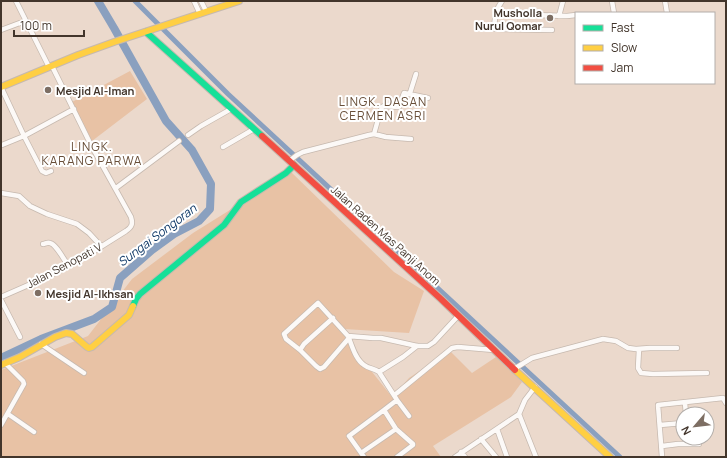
<svg xmlns="http://www.w3.org/2000/svg" width="727" height="458" font-family="Manrope,sans-serif">
<style>
.green{fill:#e8c2a5}
.lines{fill:none;stroke-linecap:round;stroke-linejoin:round}
.canal{stroke:#8aa0bf;stroke-width:5}
.river{stroke:#8aa0bf;stroke-width:8}
.street-casing{stroke:#c6b9af;stroke-width:6}
.fast-casing{stroke:#c6b9af;stroke-width:8}
.slow-casing{stroke:#c6b9af;stroke-width:8}
.jam-casing{stroke:#c6b9af;stroke-width:8}
.street{stroke:#fcf9f7;stroke-width:4.5}
.fast{stroke:#16e098;stroke-width:6}
.slow{stroke:#ffcf43;stroke-width:6}
.jam{stroke:#f24e42;stroke-width:6}
.poi-dot{fill:#7d6e63;stroke:#fff;stroke-width:1.5}
.labels{text-anchor:middle;dominant-baseline:central;stroke-width:4;stroke-linejoin:round;paint-order:stroke}
.poi-label{font-size:11px;font-weight:bold;fill:#42352b;stroke:#fff;text-anchor:start}
.street-label{font-size:11px;fill:#42352b;stroke:#fff}
.neighbourhood-label{font-size:12px;letter-spacing:1px;fill:#684e38;stroke:#fff}
.water-label{font-size:12px;font-style:italic;fill:#0c3665;stroke:#fff}
</style>
<rect width="100%" height="100%" fill="#ebd9cc"/>
<path class="green" d="M130,71L147,99L92,141L72,102Z
M291,172L394,272L424,291L409,333L344,329L345,338L392,397L409,378L450,351L472,373L496,357L522,382L511,397L433,446L441,457H1V370L88,336L132,279L193,233Z"/>
<g class="lines">
<path class="canal" d="M135,1L228,94L620,457"/>
<path class="river" d="M1,358L41,339L94,319L112,307L120,278L152,250L174,234L199,221L210,209L211,184L192,150L166,121L114,28L98,1"/>
<g class="street-casing">
<path id="street" d="M16,1L49,67
M194,1L200,14
M201,1L206,11
M502,1C496,9 495,17 494,27L495,29L552,30
M612,1L614,13
M665,1L667,13
M496,12L497,13L500,14L567,16L576,15
M559,16L563,1
M1,30L25,21
M1,87L24,136L42,171L46,173L51,171
M410,93L416,74
M374,134L379,116L382,107L384,106L399,107L404,93L428,98
M188,135L201,126L231,109
M2,145L24,136L74,109
M223,147L254,129
M289,161L297,155L303,152L369,135L374,134L386,137L411,139
M116,188L179,141
M1,193L19,196L30,206L47,214L77,224L89,233L101,246
M43,244C44,244 48,242 50,243C56,244 64,260 68,265
M1,297L49,276L80,260L126,231C132,227 133,224 131,217L91,145L52,66
M1,300L20,337
M348,336L373,338H381L417,346H428L434,342L458,316
M349,338L324,367L320,369L316,366L300,350L286,339L284,334L318,303L348,336C352,345 355,359 364,365C369,369 374,368 379,372L397,400L409,416
M41,344L84,373
M639,349L638,368L641,373L653,374L707,373
M300,350L304,344L333,318
M514,369L532,358L603,339L616,341L628,348L636,349L650,348H677
M379,372L403,357L417,346
M535,387L525,400L519,414L536,457
M397,393L452,348L458,347L494,350
M397,400L384,410L396,429L413,444V445L397,457
M685,403L686,414
M8,414L34,432
M1,425L24,384L23,381L5,363
M660,425L683,423
M497,429L507,457
M481,439L496,457
M662,446L678,444H699
M461,452L465,457
M361,453L396,429
M364,457L349,436L384,410
M455,457L519,414
M662,457L658,405L723,398L726,403"/>
</g>
<g class="fast-casing">
<path id="fast" d="M146,32L262,136
M133,306L136,299L140,294L224,225L241,202L286,173L294,165"/>
</g>
<g class="slow-casing">
<path id="slow" d="M1,87L78,55L114,42L239,1
M1,365L20,357L55,337L66,333L72,334L87,347L89,348L92,347L129,315L133,306
M515,370L610,457"/>
</g>
<g class="jam-casing">
<path id="jam" d="M262,136L441,299L515,370"/>
</g>
<use href="#street" class="street"/>
<use href="#fast" class="fast"/>
<use href="#slow" class="slow"/>
<use href="#jam" class="jam"/>
</g>
<g class="poi-dot">
<circle cx="550" cy="18" r="4"/>
<circle cx="48" cy="90" r="4"/>
<circle cx="38" cy="293" r="4"/>
</g>
<g class="labels">
<g class="poi-label">
<text x="542" y="12" text-anchor="end">Musholla<tspan x="542" dy="13">Nurul Qomar</tspan></text>
<text x="56" y="90">Mesjid Al-Iman</text>
<text x="46" y="293">Mesjid Al-Ikhsan</text>
</g>
<g class="street-label">
<text transform="translate(386 235) rotate(42)">Jalan Raden Mas Panji Anom</text>
<text transform="translate(64 265) rotate(-28)">Jalan Senopati V</text>
</g>
<g class="neighbourhood-label">
<text x="383" y="101">LINGK. DASAN<tspan x="383" dy="14">CERMEN ASRI</tspan></text>
<text x="92" y="146">LINGK.<tspan x="92" dy="14">KARANG PARWA</tspan></text>
</g>
<g class="water-label">
<text transform="translate(157 235) rotate(-37)">Sungai Songoran</text>
</g>
</g>
<rect width="727" height="458" fill="none" stroke="#42352b" stroke-width="4"/>
<rect x="575" y="12" width="140" height="72" fill="#ffffff" stroke="#b3aeaa"/>
<rect x="583" y="25" width="20" height="6" fill="#16e098" stroke="#b3aeaa"/>
<text x="611" y="32" font-size="12" fill="#42352b">Fast</text>
<rect x="583" y="45" width="20" height="6" fill="#ffcf43" stroke="#b3aeaa"/>
<text x="611" y="52" font-size="12" fill="#42352b">Slow</text>
<rect x="583" y="65" width="20" height="6" fill="#f24e42" stroke="#b3aeaa"/>
<text x="611" y="72" font-size="12" fill="#42352b">Jam</text>
<g transform="translate(695 426) rotate(242)"><circle r="19" fill="#ffffff" stroke="#b3aeaa"/>
<path d="M0-3L7 15L0 10L-7 15Z" fill="#7d6e63"/>
<text y="-6" font-size="11" font-weight="bold" text-anchor="middle" fill="#42352b">N</text>
</g>
<path d="M14 30v6h70v-6" fill="none" stroke="#42352b" stroke-width="2"/>
<text x="20" y="30" font-size="12" fill="#42352b" stroke="#ffffff" stroke-width="3" paint-order="stroke">100 m</text>
</svg>
